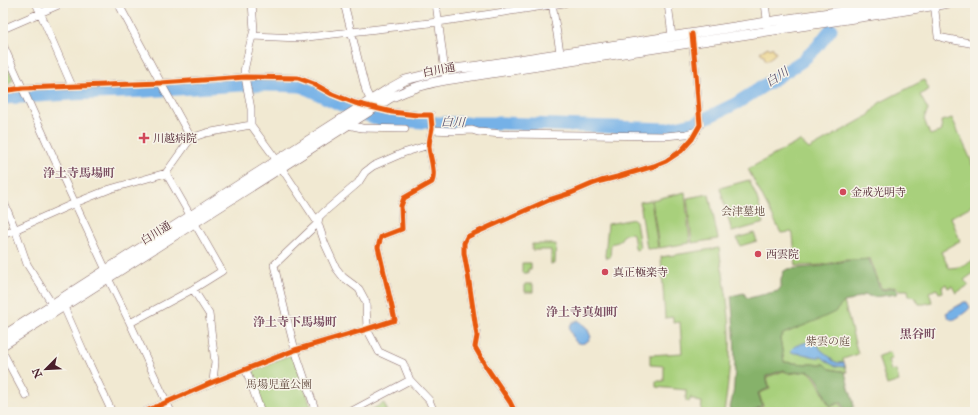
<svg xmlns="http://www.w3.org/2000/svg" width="978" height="415" font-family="'IM FELL Great Primer','Noto Serif JP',serif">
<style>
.green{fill:#a8d07b;stroke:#797853}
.forest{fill:#86b26b;stroke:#68684b}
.sand{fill:#eeda9e;stroke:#9c7c64}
.water{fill:#75b1e7;stroke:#606889}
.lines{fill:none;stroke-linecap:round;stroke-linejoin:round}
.river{stroke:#75b1e7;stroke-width:13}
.minor-casing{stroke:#846665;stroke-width:8}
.major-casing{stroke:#846665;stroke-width:10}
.minor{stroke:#fff;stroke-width:7}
.major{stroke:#fff;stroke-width:9}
.cycleway-casing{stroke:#f7f3e8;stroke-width:8}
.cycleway{stroke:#e8590c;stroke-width:5}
.poi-dot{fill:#d1495b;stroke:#f7f3e8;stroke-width:1.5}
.labels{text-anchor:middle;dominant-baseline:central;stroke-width:3;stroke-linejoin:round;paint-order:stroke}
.street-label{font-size:11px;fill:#4a1f2b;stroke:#f7f3e8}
.poi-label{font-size:11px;fill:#4a1f2b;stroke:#f7f3e8;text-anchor:start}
.park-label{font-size:11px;fill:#624b3f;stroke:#f7f3e8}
.water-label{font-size:12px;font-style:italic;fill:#59526d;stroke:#f7f3e8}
.neighbourhood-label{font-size:12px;font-weight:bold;fill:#7b4f62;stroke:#f7f3e8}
</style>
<rect width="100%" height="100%" fill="#f7f3e8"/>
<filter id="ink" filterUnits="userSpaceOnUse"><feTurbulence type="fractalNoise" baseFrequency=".025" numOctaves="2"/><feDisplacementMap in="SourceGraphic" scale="8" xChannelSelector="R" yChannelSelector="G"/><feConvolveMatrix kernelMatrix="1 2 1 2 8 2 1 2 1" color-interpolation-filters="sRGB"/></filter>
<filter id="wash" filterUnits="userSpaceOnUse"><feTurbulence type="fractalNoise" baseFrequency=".012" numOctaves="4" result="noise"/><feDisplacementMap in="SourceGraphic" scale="16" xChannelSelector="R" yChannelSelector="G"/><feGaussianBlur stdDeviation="0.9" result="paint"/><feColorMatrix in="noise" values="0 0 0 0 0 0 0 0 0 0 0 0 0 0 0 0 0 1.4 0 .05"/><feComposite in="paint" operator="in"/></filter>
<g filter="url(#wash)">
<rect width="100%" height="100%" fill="#f1e9d2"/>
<path class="green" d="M3,56L13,79L9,84L3,85Z
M924,80L929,89L920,95L928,110L924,119L930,135L942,131L941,121L952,118L971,160L972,165H975V204L951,217L960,241L941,252L949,268L959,267L974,260L975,272L964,280L969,285L956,293L952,286L948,288L946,284L942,287L943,292L939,293L937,289L929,292L932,302L924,304H919L916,299H915L913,296H909L908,290H899L894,287L886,288L885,289L881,288L870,258L864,260H844L822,265L796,266L793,235L792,232L781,233L748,169L800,141L809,149L868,116L879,103Z
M749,180L757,198L764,223L732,232L720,188Z
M685,192L690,243L659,248L652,200Z
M709,194L718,239L692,243L687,198Z
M651,200L658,248L647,249L640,202Z
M634,219L636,221L640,248L639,249L636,250L635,248L633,234L632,233L625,234C622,236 621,241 618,242C615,243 613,243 611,244L610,256V257L607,258L605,256L608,224Z
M754,233L757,241L740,246L737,238Z
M532,244H556L555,264H551V250H532Z
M719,248C722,271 727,294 729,317C732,349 729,381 724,412H701L702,402L695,401V399H690L691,396L689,402L686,401V390L656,387V381H664V366L650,365V355L682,353L680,322L673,323V317L665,318L661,257Z
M522,263H531V269H528V273H522Z
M525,284H533V292H525Z
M844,302L858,354L843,359L847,372L830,369L825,364H806L784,362L780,338L783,334L807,324Z
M890,352L892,359L888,360L891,371L896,370L899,381L887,385L878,356Z
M290,355L294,357L313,412H265L252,375L254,369Z
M784,371L788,374L808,371C820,380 822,395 830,407L840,403L844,412H753L763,406L759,393L770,389L767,377Z
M384,403L387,410L386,411V412H367Z"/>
<path class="forest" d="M869,259L880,289L885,290L887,289L894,288L898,292L897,294L874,297L864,295L853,300L844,302L835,312L820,319L783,334L780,338L784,362L806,364H825L830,369L845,372L849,388L853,401L854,407L852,409H849L846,412L841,402L830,406C822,394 823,380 809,371L788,373L784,370L766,376L769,388L758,393L762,405L752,412H729C731,403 734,393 734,384C736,354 734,325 731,296L744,293L746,297L749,298L778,291L781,287V279L784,271L788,269L823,266L844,261Z"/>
<path class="sand" d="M768,47L770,49L772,47L776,53L768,60H765L764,55L762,54L760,52Z"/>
<path class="water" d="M964,302H967L970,307C968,311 966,311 963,314C955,319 951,324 946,313Z
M578,320L587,328L591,337C588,343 580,346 575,341C574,339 573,337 572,335C571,332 568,329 570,326C571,323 575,322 578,320Z
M807,342H816L821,350L829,356L833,361L839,363L844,362L845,367C833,366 831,365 822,357C815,358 809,355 803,354C797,353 794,354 790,351L795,346Z"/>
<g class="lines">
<path class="river" d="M3,98L71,94L145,91L241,85H267L301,86L341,105L377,119L437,123H502L667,129L693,123L706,118L737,103L802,61L817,47L831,29"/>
</g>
</g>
<g filter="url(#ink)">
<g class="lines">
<g class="minor-casing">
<path id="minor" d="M36,3L72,86
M118,3L163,87L191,138
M252,3L254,30L250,44L244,71L251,109V125L273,155L318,223L297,243L274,265L283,303L295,350L316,412
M344,3L366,91L373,105
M436,3L446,80
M552,3L561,58
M668,3L672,37
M765,3L768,27
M934,3L938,36L943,38L975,44
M3,29L63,3
M253,36L299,38L438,22L564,3
M3,45L53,156L106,270L108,278L130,323L171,412
M3,91L23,88L161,83L245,77L298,78L314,84L332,94L355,103L367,106L392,112L417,115H431C431,119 432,124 432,128C431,134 429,141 429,147C430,159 436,171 432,182L404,198L401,206L402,229L381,237L378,247L395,320L367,329L295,350L213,382L144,412
M348,125L362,128L405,129
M431,130L455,131L472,130L478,132L502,134L665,136L686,134L697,131
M429,145L403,153L373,166L365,172L358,183L323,213L319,217L318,223L325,244L336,268L343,277L359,289L366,302L367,329L379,352L403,363L410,380L429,400L434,412
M3,200L15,229L27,264L52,304L64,307L87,359L112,412
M3,235L75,203L110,189L166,173L191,138L206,133L251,125
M193,289L209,314L215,362L213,382
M130,323L193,289L222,271L166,173
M3,353L26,396
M246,370L261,412
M350,412L410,380
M515,412L510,402L487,368L475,347L477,336L468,275L464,253V243L467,237L473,234L549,200L571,193L592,184L601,181L617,177L654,166L666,161L681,151L692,139L700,125L696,74L692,38"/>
</g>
<g class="major-casing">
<path id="major" d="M3,336L387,90L405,80L421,76L444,70L479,66L767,22L899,3
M3,345L390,98C409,89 425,83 446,80L894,12L949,3"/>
</g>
<use href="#minor" class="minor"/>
<use href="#major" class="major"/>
<g class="cycleway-casing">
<path id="cycleway" d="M3,91L23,88L161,83L245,77L298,78L314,84L332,94L355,103L367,106L392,112L417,115H431C431,119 432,124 432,128C431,134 429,141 429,147C430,159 436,171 432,182L404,198L401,206L402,229L381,237L378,247L395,320L367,329L295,350L213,382L144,412
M515,412L510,402L487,368L475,347L477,336L468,275L464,253V243L467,237L473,234L549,200L571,193L592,184L601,181L617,177L654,166L666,161L681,151L692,139L700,125L696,74L692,34"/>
</g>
<use href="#cycleway" class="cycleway"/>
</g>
</g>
<g class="poi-dot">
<path d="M142 132h4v4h4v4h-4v4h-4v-4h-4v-4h4z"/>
<circle cx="843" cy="192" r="4"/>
<circle cx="758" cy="254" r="4"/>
<circle cx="605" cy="272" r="4"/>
</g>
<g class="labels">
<g class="street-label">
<text transform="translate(439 70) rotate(-11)">白川通</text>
<text transform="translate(156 233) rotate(-32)">白川通</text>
</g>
<g class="poi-label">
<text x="153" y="138">川越病院</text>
<text x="851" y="192">金戒光明寺</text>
<text x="766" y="254">西雲院</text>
<text x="613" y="272">真正極楽寺</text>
</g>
<g class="park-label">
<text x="743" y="211">会津墓地</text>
<text x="828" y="341">紫雲の庭</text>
<text x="279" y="384">馬場児童公園</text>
</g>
<g class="water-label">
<text transform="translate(777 77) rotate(-33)">白川</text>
<text transform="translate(453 122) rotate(2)">白川</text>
</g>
<g class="neighbourhood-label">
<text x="79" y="173">浄土寺馬場町</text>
<text x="582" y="312">浄土寺真如町</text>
<text x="295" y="322">浄土寺下馬場町</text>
<text x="918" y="334">黒谷町</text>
</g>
</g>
<rect width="978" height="415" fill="none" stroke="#f7f3e8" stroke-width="16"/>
<g transform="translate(46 369) rotate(246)" stroke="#f7f3e8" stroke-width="3" paint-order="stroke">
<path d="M0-3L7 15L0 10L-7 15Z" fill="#4a1f2b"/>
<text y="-6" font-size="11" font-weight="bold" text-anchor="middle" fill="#4a1f2b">N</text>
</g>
</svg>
